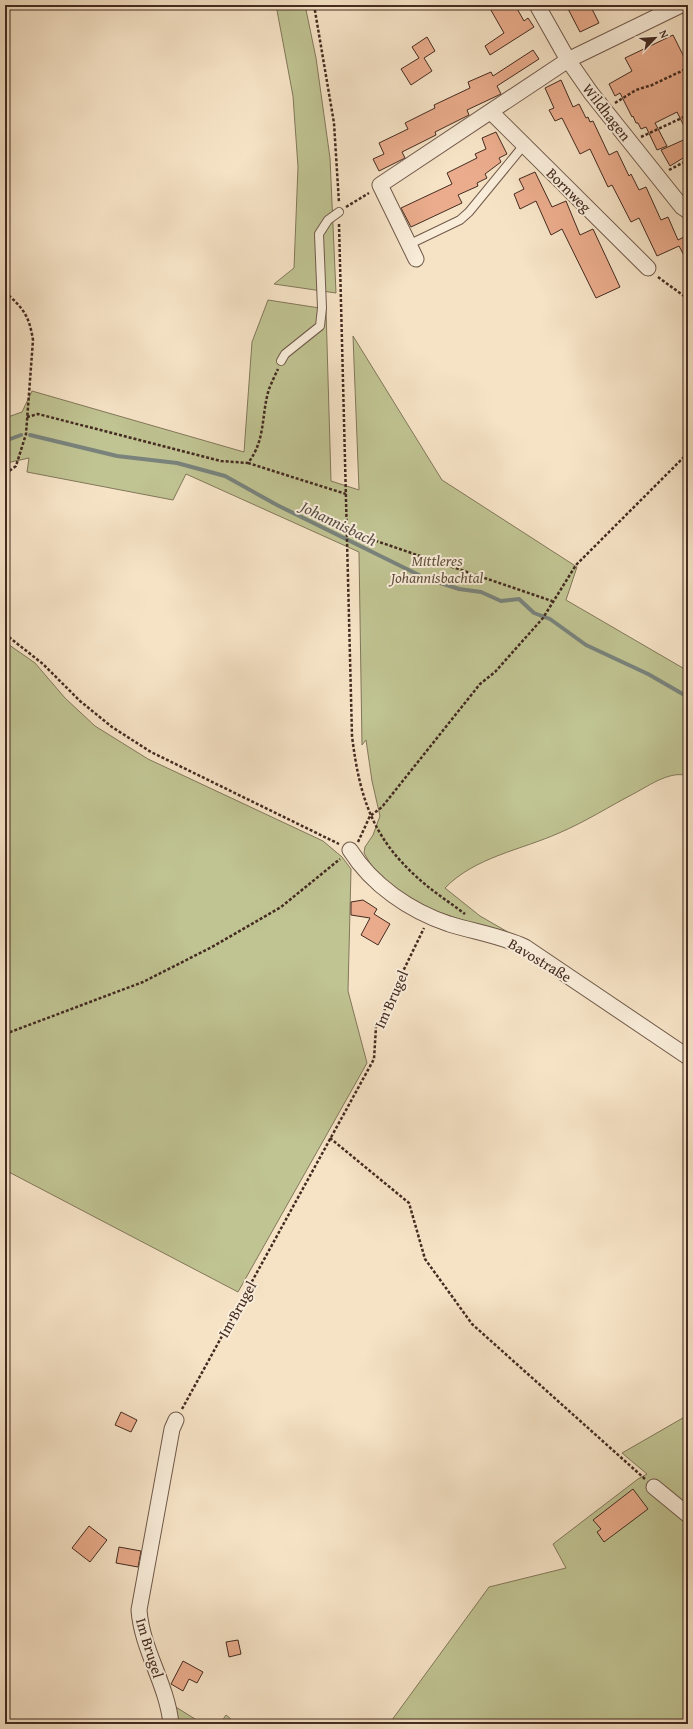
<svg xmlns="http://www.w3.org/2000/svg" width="693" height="1729" font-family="'Gentium Book Plus',serif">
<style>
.green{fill:#c0c392;stroke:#82775a}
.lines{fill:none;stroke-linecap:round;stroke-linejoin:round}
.stream{stroke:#79837c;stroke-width:4}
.building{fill:#eaac8c;stroke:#442b21}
.service-casing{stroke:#70594a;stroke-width:10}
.minor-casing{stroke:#70594a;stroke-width:17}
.path{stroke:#442b21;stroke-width:2.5;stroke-dasharray:3 2;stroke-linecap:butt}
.service{stroke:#f9edda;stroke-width:8}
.minor{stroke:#f9edda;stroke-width:15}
.labels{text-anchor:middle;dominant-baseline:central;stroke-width:4;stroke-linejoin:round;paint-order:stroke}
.street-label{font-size:15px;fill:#442b21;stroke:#f9edda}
.park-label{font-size:15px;font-style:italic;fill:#63513d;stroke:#f9edda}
.water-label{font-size:16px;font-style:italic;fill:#5a5047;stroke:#f9edda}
</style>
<rect width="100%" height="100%" fill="#f6e3c6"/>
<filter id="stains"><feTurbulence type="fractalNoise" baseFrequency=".005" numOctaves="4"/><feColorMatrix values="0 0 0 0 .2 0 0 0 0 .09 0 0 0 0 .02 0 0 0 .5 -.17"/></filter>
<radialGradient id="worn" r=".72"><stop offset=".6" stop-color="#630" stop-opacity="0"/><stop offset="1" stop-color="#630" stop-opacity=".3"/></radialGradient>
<path class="green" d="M276,5H305L316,58L330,158L336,293L274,284L294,268L298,167L293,96Z
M268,300L326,309L331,481L359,490L353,336L442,480L577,567L566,600L688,671V776C671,770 650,785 635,793C610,806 585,822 559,833C521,850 475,857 445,888L480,916L520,939L432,910L392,887L371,865L364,853L365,847L373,835L380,816L372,781L366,740L362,745L359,552L186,474L173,500L27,472L29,458L11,462L5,466V418L22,412L32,391L244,452L252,342Z
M5,642L35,663L65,698L95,726L148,759L323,841L342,857L351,869L348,991L367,1063L238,1292L5,1170Z
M688,1415V1724H389L489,1587L566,1568L553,1544L638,1479L647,1474L622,1453Z
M171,1704L203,1724H175Z
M226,1715L237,1724H220Z"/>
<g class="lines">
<path class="stream" d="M30,435L117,456L177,463L225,476L277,505L425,578L459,589L481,592L501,601L519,599L534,613L550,619L586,645L648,674L688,697
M5,441L21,435"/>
</g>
<path class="building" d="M488,5H515L524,21L528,18L534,27L490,55L485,46L504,33Z
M566,5H590L599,23L580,32Z
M673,35L688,65L684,68L688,75V134L677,112L655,123L667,146L657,150L646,127L641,129L638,123H636L633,116L632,117L620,93L615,96L609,84L632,71L625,58Z
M427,37L435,51L424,58L432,71L411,85L401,69L419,58L412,47Z
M533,50L539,59L497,86L501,94L467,110L469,115L435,132L436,135L402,152L405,158L379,171L373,159L384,154L379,143L408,129L405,123L435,108L434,105L470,88L468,82L491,72L493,76Z
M561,80L573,107L579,104L586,118L588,117L590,122L593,121L609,155L617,151L629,176L631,174L639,190L646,187L661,220L668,217L678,240L688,235V263L679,246L657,256L639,218L631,222L612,185L608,187L590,149L580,154L562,118L555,121L549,110L554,108L545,88Z
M496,132L507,154L499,158L501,162L485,174L487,178L477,183L478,186L458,195L462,203L411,227L401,208L452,184L447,173L477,158L475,154L486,149L482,138Z
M688,138V155L670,166L661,150Z
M535,172L552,207L566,201L580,235L593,229L620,287L596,298L562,229L551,235L536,201L520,209L514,194L524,189L519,179Z
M363,900L377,909L374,914L390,924L378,945L361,935L370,918L351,915V902Z
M121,1412L137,1420L131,1432L115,1425Z
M633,1489L648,1509L604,1542L597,1532L601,1529L593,1520Z
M89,1526L107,1540L90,1562L72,1548Z
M119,1547L141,1551L138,1567L116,1563Z
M238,1640L241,1654L229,1657L226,1642Z
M183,1661L203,1672L197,1683L189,1679L183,1691L171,1684Z"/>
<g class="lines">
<g class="service-casing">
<path id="service" d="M410,244L460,220L469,212L524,145
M281,361L285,354L320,326L322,308L319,234L328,220L339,212"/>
</g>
<g class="minor-casing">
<path id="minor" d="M537,5L568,60L591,93L682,207L688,211
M491,112L648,268
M416,259L380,185L568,60L681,5
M350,850C372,885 410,911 449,924C475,932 501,936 525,947L688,1057
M654,1487L688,1515
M171,1724C167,1684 142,1650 139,1610L172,1429L176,1420"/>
</g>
<path class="path" d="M314,5L334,123L339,203
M615,103L636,90L652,85L688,68
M641,137L688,115
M669,170L688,160
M346,207L369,193
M339,224L352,736C360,801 374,842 426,885C438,895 452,904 465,914
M658,277L688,299
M5,292C23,308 29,315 33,340L26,434L16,466L5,474
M27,417L38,414L221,461L248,463C266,440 261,415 269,389C272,382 275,375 278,369
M248,463L346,494
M347,531L552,601
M5,634L43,664L80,701L112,727L151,752L339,844
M358,842L370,816L382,807L480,684L495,672L543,618L576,565L688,453
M5,1034L143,982L212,947L281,907L340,859
M330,1138L409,1203L425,1259L472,1324L645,1479
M182,1409L374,1059L376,1027L424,928"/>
<use href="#service" class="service"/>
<use href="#minor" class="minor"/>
</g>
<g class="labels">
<g class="street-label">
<text transform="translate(607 112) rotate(52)">Wildhagen</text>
<text transform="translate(569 190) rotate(45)">Bornweg</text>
<text transform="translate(540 960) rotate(31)">Bavostraße</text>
<text transform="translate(391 999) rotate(-66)">Im Brugel</text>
<text transform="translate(237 1309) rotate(-61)">Im Brugel</text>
<text transform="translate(150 1648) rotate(73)">Im Brugel</text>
</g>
<g class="park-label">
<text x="437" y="560">Mittleres<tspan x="437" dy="17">Johannisbachtal</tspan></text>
</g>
<g class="water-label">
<text transform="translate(339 523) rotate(26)">Johannisbach</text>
</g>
</g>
<rect width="693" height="1729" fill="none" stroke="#f6e3c6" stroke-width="20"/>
<rect x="6" y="6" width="681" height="1717" fill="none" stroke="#442b21" stroke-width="2"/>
<rect x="10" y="10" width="673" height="1709" fill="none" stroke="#442b21"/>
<g transform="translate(655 38) rotate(65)" stroke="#f9edda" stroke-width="3" paint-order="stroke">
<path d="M0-3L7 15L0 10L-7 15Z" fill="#442b21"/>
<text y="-6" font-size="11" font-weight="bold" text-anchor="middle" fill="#442b21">N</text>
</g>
<rect width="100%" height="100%" filter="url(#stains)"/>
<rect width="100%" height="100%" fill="url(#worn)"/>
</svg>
